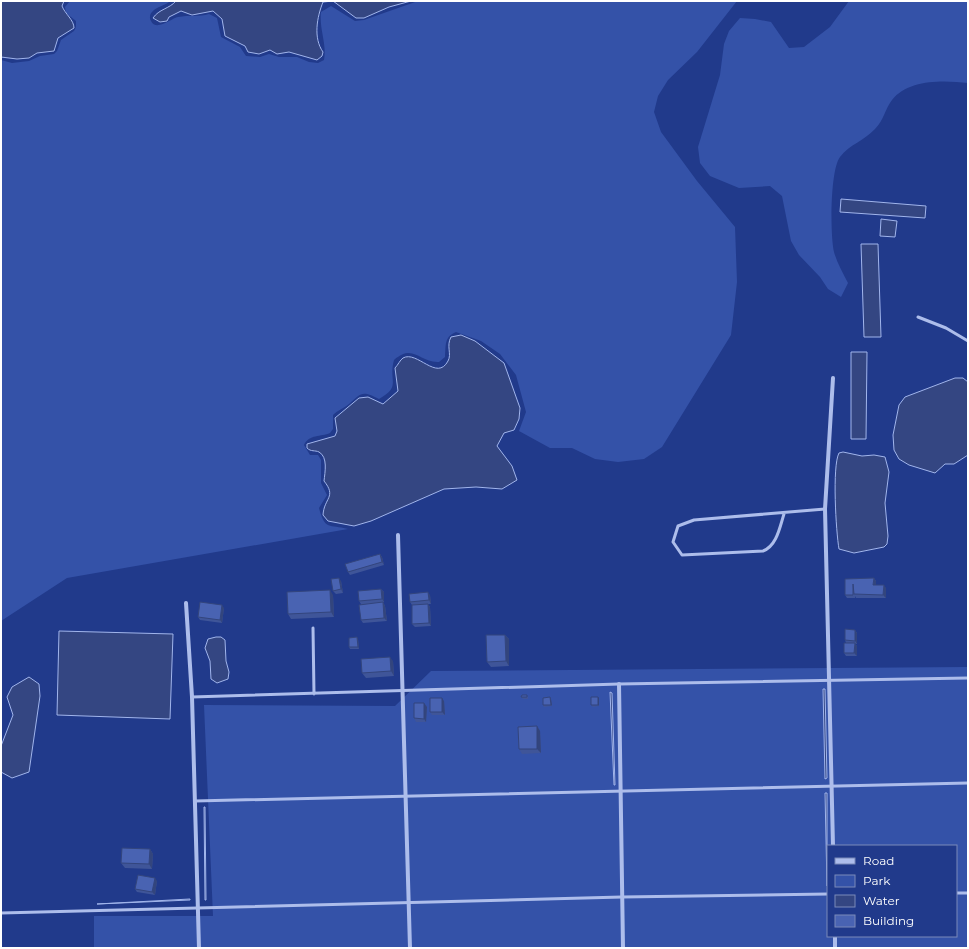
<svg xmlns="http://www.w3.org/2000/svg" width="969" height="949" font-family="Montserrat,sans-serif">
<style>
.green{fill:#3452a8;fill-rule:evenodd}
.water{fill:#344682;stroke:#a1b5ec}
.lines{fill:none;stroke-linecap:round;stroke-linejoin:round}
.service{stroke:#adbdeb;stroke-width:3}
.minor{stroke:#adbdeb;stroke-width:4}
.wall{fill:#3f5599}
.shaded-wall{fill:#33457d}
.building{fill:#4963b2;stroke:#33457d}
</style>
<rect width="100%" height="100%" fill="#213a8b"/>
<path class="green" d="M70,1H170C165,6 157,6 152,12C150,14 149,18 151,21C156,32 172,18 178,17C189,15 199,17 209,14L217,18L221,37L240,47L246,56L260,57L269,54L279,57H297L309,62L318,63L324,60C327,44 319,29 321,12L331,6L355,21L364,20L418,1H737L697,52L668,80L658,96L654,112L661,132L697,181L735,227L737,282L731,335L662,447L644,459L618,462L595,459L572,448H550L519,431L526,412L516,375L500,354L481,341L456,332C444,337 446,345 445,357L439,362C419,363 414,343 394,360C388,381 402,386 379,399C362,390 361,393 349,404C344,408 338,410 333,415V429L330,433C321,437 309,434 304,445L310,455H318L321,460V483L327,495L319,508C325,531 329,524 348,529L67,578L1,621V60L12,63L29,61L40,56L54,54L57,51L61,40L74,31L76,27V21L66,13L65,7Z
M849,1H968V83C944,80 908,79 892,100C885,109 884,120 875,129C864,141 850,144 840,157C830,170 830,235 834,252C837,263 843,273 848,283L841,297L828,289L820,277L799,255L791,241L782,196L770,186L739,188L710,176L700,163L698,147L720,75L724,44L729,31L740,18L755,19L771,22L789,48L804,47L830,27Z
M968,667V948H94V916H213L204,705L395,706L431,671ZM828,846H956V936H828Z"/>
<path class="water" d="M1,1H64L62,6C65,14 74,20 74,28L58,38L54,51L37,53L29,58L17,59L1,57Z
M176,1H411L389,7L364,18H356L333,1L323,2C317,17 313,38 323,52L322,56L317,60L289,52L277,54L270,50L259,54L248,52L245,46L225,36L222,19L213,11L192,15L181,11L169,17L167,21L160,22L153,18C159,9 169,9 176,1Z
M841,199L926,206L925,218L840,212Z
M881,219L897,221L895,237L880,236Z
M861,244H878L881,337H864Z
M461,335L475,341L504,363L520,408L519,419L514,430L504,433L497,446L512,466L517,480L502,489L476,487L444,489L371,521L354,526L328,521L323,515C324,498 337,497 324,481C325,472 328,457 319,452C315,450 311,452 307,448V444L335,436L337,431L335,418L359,398L368,397L383,404L398,391L395,368C398,365 400,360 403,358C417,350 437,382 448,361C452,354 446,346 451,337Z
M851,352H867L866,439H851Z
M955,378H963L968,382V455L954,464H945L935,473L909,465L899,459L894,450L893,435L899,405L905,397Z
M843,452L862,456L874,455L885,457L889,472L885,503L888,536L887,544L884,547L854,553L839,549C836,532 832,466 839,453Z
M59,631L173,634L170,719L57,715Z
M216,637H221L225,640L226,661L229,672L228,679L217,683L211,679L210,661L205,648L208,639Z
M29,677L39,684L40,696L29,772L12,778L1,772V746L13,715L7,697L12,687Z
M823,689H825L827,778L825,779Z
M610,692L612,693L615,785H614Z
M825,793H827V886Z
M204,807H205L206,900H205Z
M190,899V900L97,904Z"/>
<g class="lines">
<path class="service" d="M918,317L946,328L968,341
M784,514C780,526 777,546 763,551L682,555L673,542L678,526L694,520L825,509
M313,628L314,694
M192,697L619,684L968,678
M195,801L968,783
M956,893H968
M1,913L622,897L828,894"/>
<path class="minor" d="M398,535L410,948
M186,603L192,697L199,948
M619,684L623,948
M833,846L825,509L833,378
M835,936V948"/>
</g>
<path class="wall" d="M380,554L382,557L384,565L350,575L348,572Z
M874,578L876,581V585L886,588V598H856L855,596V598H847L845,595Z
M341,581L343,593L336,594L333,591Z
M381,589L384,592V602H383L385,606L387,621L363,623L361,620V604L359,601Z
M333,595L334,617L291,619L288,614Z
M430,595L431,604H424H428L430,607L431,626L415,627L412,624V605L410,602Z
M224,608L222,623L200,620L198,617Z
M855,630L857,633V644H855L857,646V656H846L844,653L846,643L845,640Z
M505,635L509,639V666L491,667L487,662Z
M358,639L359,649H350L349,647Z
M393,661L394,676L366,678L362,673Z
M528,696V699H523L521,697Z
M598,697L599,698V706L593,707L591,705Z
M551,699L552,706L544,707L543,705Z
M444,701L445,715H432L430,712Z
M424,703L427,707L426,722H416L414,718Z
M537,726L540,731L541,753L522,754L519,749Z
M150,849L153,854L152,869L125,868L121,863Z
M157,881L155,895L137,892L135,889Z"/>
<path class="shaded-wall" d="M380,554L382,557L384,565L382,562Z
M339,578L341,581L343,593L341,589Z
M874,578L876,581V588L873,585Z
M884,585L886,588V598L883,595Z
M381,589L384,592V602L382,599Z
M330,590L333,595L334,617L331,612Z
M428,592L430,595L431,604L429,600Z
M383,602L385,606L387,621L384,618Z
M428,604L430,607L431,626L429,623Z
M222,605L224,608L222,623L220,620Z
M855,630L857,633V644L855,641Z
M505,635L509,639V666L506,661Z
M357,637L358,639L359,649L358,647Z
M855,643L857,646V656L854,653Z
M390,657L393,661L394,676L391,671Z
M550,697L551,699L552,706L551,705Z
M598,697L599,698V706L598,705Z
M442,698L444,701L445,715L442,712Z
M424,703L427,707L426,722L424,719Z
M537,726L540,731L541,753L537,749Z
M150,849L153,854L152,869L149,864Z
M155,878L157,881L155,895L152,892Z"/>
<path class="building" d="M380,554L382,562L348,572L345,564Z
M339,578L341,589L333,591L331,579Z
M874,578L873,585H884L883,595L854,594L853,584V595H845V579Z
M381,589L382,599L359,601L358,591Z
M330,590L331,612L288,614L287,592Z
M428,592L429,600L410,602L409,594Z
M200,602L222,605L220,620L198,617Z
M383,602L384,618L361,620L359,605Z
M428,604L429,623L412,624V605Z
M845,629L855,630V641L845,640Z
M486,635H505L506,661L487,662Z
M357,637L358,647H349V638Z
M844,643H855L854,653H844Z
M390,657L391,671L362,673L361,659Z
M522,695H527V697H521Z
M550,697L551,705H543V698Z
M591,697H598V705H591Z
M430,698H442V712H430Z
M414,703H424V719L414,718Z
M537,726V749H519L518,727Z
M122,848L150,849L149,864L121,863Z
M138,875L155,878L152,892L135,889Z"/>
<rect width="969" height="949" fill="none" stroke="#ffffff" stroke-width="4"/>
<rect x="827" y="845" width="130" height="92" fill="#213a8b" stroke="#7a89b9"/>
<rect x="835" y="858" width="20" height="6" fill="#adbdeb" stroke="#7a89b9"/>
<text x="863" y="865" font-size="12" fill="#ffffff">Road</text>
<rect x="835" y="875" width="20" height="12" fill="#3452a8" stroke="#7a89b9"/>
<text x="863" y="885" font-size="12" fill="#ffffff">Park</text>
<rect x="835" y="895" width="20" height="12" fill="#344682" stroke="#7a89b9"/>
<text x="863" y="905" font-size="12" fill="#ffffff">Water</text>
<rect x="835" y="915" width="20" height="12" fill="#4963b2" stroke="#7a89b9"/>
<text x="863" y="925" font-size="12" fill="#ffffff">Building</text>
</svg>
